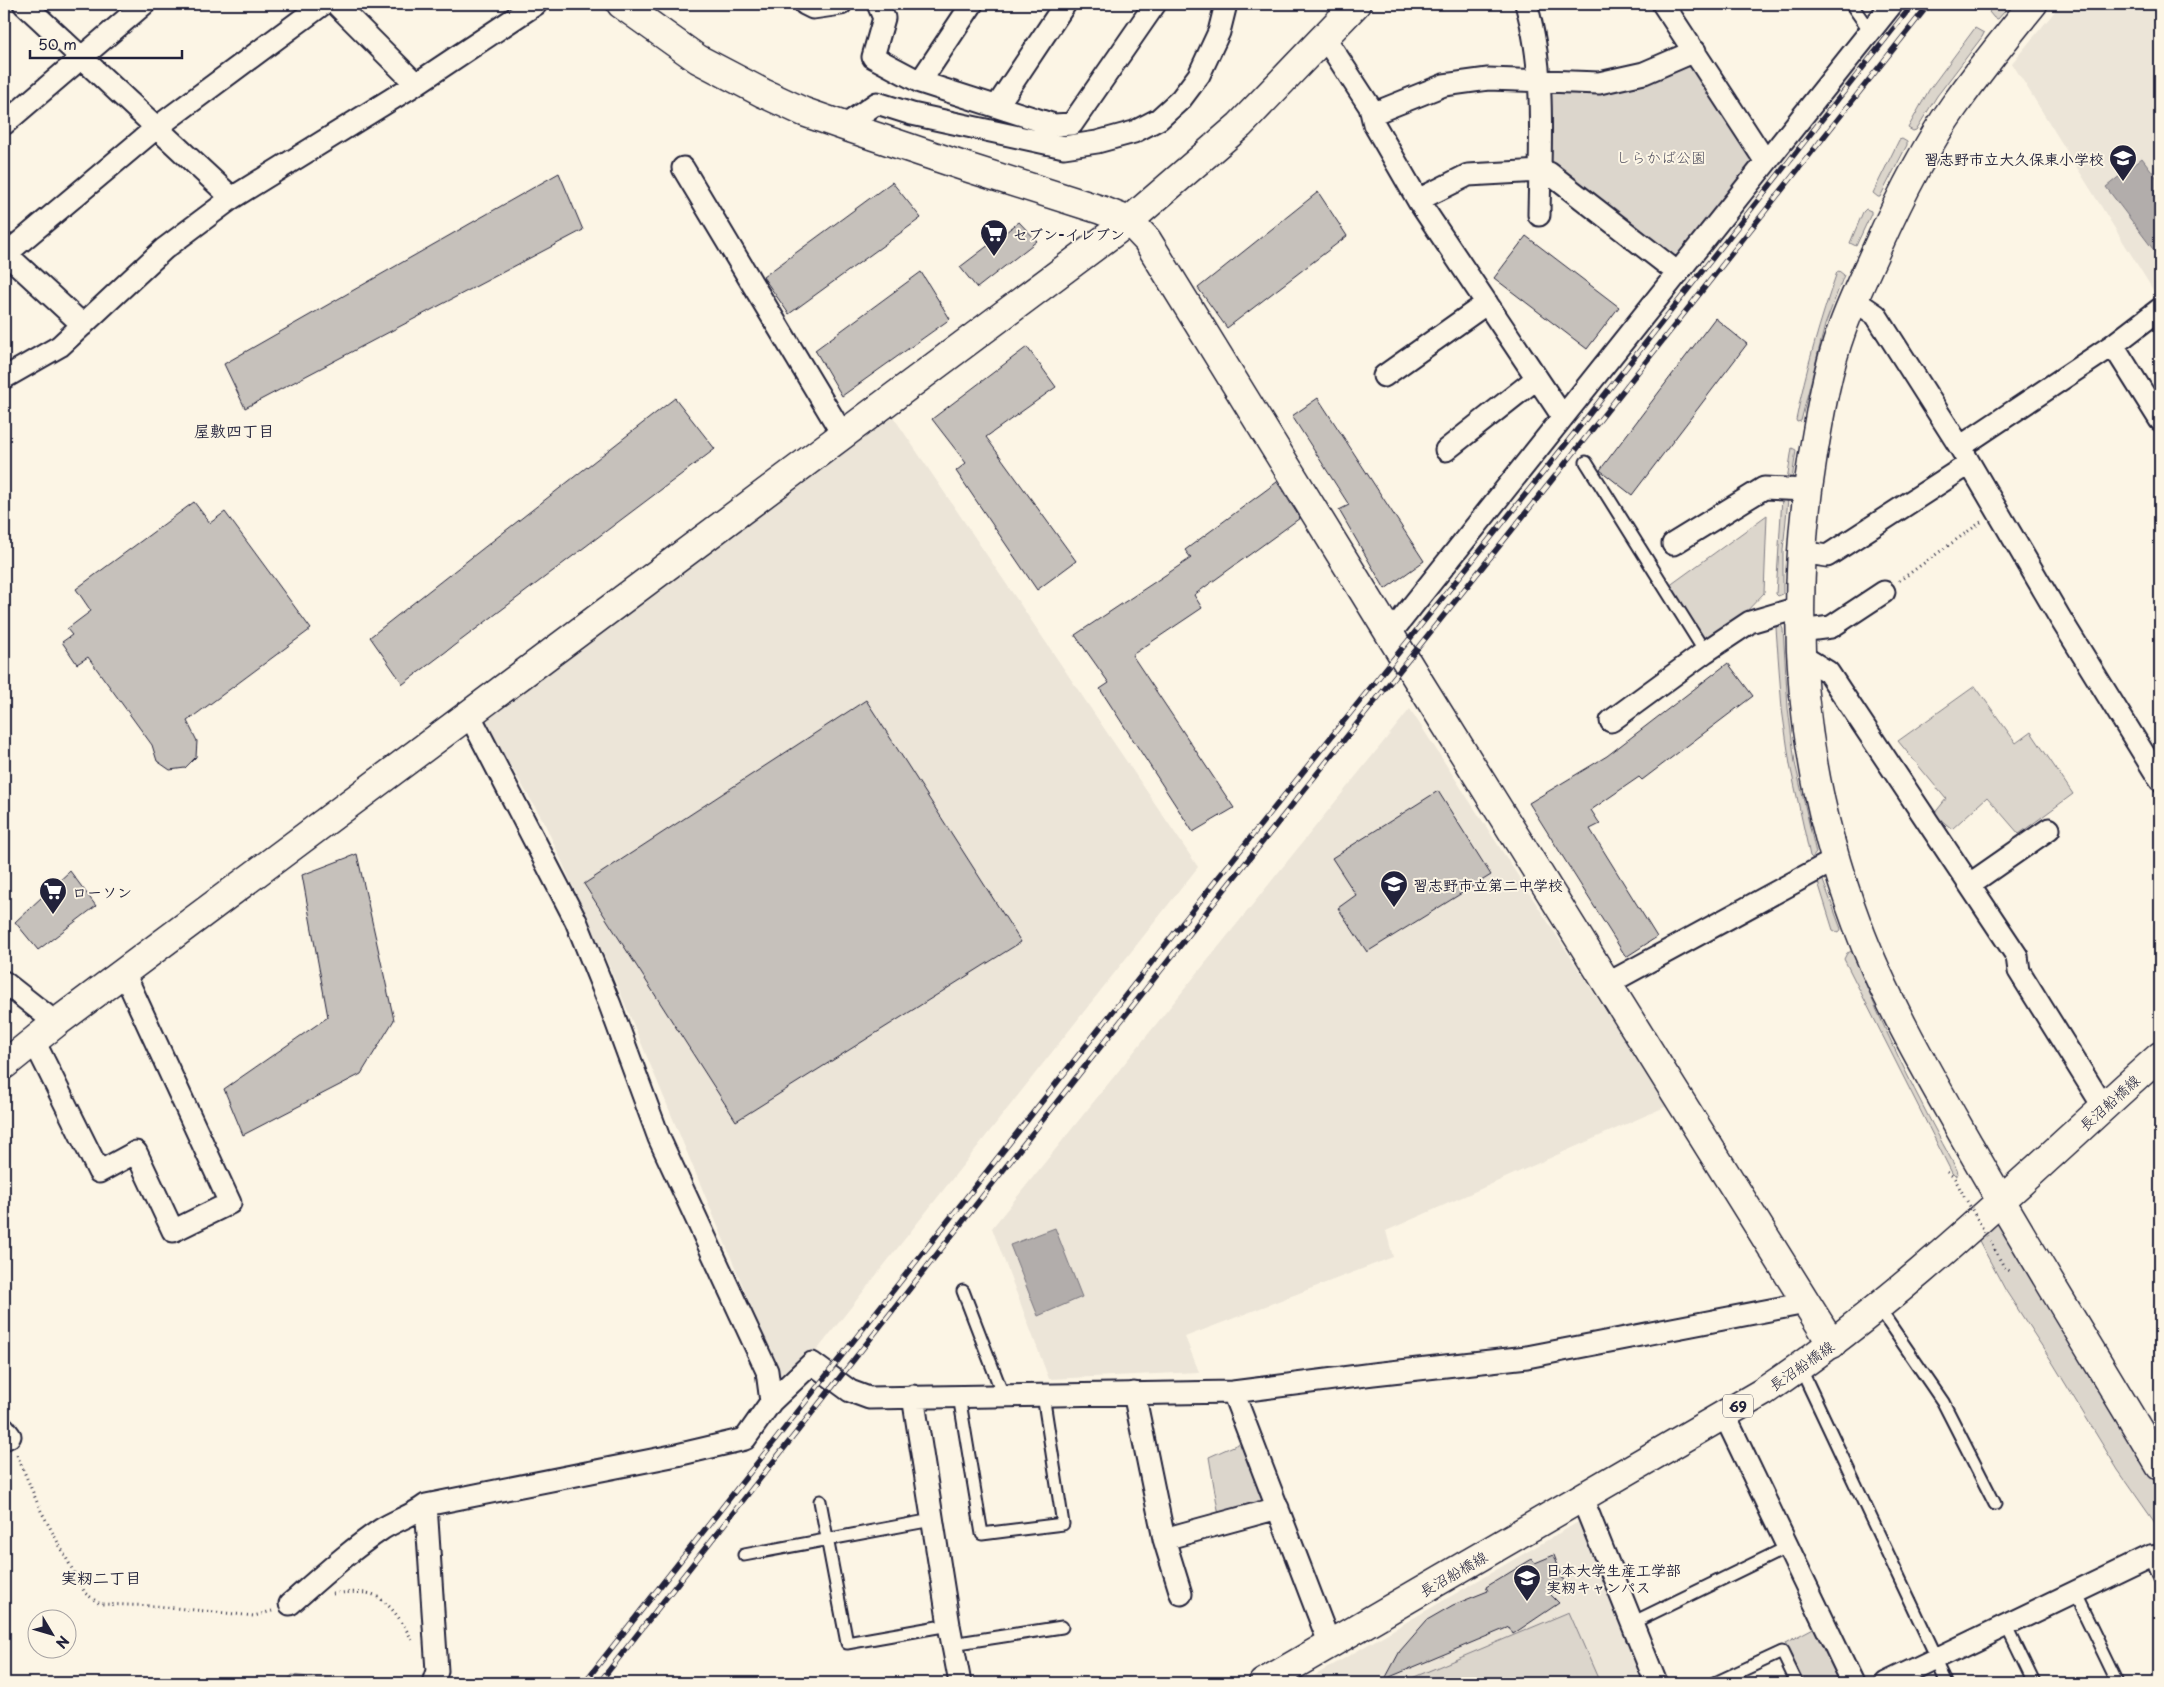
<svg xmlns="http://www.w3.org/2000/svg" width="2164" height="1687" font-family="'Playpen Sans','Klee One',sans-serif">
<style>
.built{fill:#ece5d8}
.green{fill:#dcd6cc;stroke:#7f7c84}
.water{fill:#b2adab;stroke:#78757e}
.building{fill:#c6c1bb;stroke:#22223b}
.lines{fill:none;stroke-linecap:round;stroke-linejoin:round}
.lane-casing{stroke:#22223b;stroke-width:15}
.street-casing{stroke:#22223b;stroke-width:25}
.secondary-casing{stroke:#22223b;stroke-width:31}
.primary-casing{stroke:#22223b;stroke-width:31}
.path{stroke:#22223b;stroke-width:3;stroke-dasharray:1 4;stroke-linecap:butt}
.lane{stroke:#fcf5e5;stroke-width:11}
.street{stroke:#fcf5e5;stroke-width:21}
.secondary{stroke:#fcf5e5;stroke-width:28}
.primary{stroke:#fcf5e5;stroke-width:28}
.rail-casing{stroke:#22223b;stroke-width:5.5}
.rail{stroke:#fcf5e5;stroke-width:4;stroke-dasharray:11;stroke-linecap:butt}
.path-bridge{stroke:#22223b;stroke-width:3;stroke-dasharray:1 4;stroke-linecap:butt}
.labels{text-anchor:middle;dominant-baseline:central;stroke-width:4;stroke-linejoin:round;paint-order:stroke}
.shield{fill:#fcf5e5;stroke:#63616e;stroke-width:1}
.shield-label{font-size:14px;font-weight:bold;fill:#22223b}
.park-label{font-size:15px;fill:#504f5f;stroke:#fcf5e5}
.poi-label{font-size:15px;font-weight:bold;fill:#22223b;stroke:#fcf5e5;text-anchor:start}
.street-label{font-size:15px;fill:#22223b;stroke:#fcf5e5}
.neighbourhood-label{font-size:16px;font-weight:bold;fill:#22223b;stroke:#fcf5e5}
</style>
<rect width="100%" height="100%" fill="#fcf5e5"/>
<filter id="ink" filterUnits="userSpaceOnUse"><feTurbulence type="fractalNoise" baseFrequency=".02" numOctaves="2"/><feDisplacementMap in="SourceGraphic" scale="10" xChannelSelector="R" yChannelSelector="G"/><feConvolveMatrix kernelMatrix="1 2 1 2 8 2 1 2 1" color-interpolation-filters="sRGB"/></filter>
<g filter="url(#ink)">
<path class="built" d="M2061,4H2160V301L2012,63Z
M892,415L1198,867L818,1349L778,1383L773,1358L609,966L544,822L484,721Z
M1410,709L1667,1106L1386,1231L1393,1257L1185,1337L1199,1372L1049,1379L992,1228Z
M1580,1521L1645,1683H1302Z"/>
<path class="green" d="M1996,4H2011L1998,19L1994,18L1989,12Z
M1975,28L1984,33L1982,37L1937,96L1916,130L1913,131L1908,128L1929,90Z
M1692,55L1760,162L1672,265L1544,168L1541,84Z
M1902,139L1907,142V145L1880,197H1878L1873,193L1899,140Z
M1866,209L1871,211V214L1856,246L1850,243L1863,212Z
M1839,271L1844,275L1825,325L1801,421L1797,422L1796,420C1806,369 1820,321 1837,272Z
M1792,448L1796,450L1792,480H1787Z
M1782,498L1788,499L1783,550V594L1778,596L1776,594Z
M1767,515L1764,593L1744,614L1705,639L1669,586Z
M1778,625H1781L1783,629L1788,708L1795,763L1816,853L1812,858L1810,856L1790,765L1782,709L1776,628Z
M1975,686L2016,743L2031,732L2073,794L2019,834L1987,797L1952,829L1934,814L1946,799L1898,741Z
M1822,878L1841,929L1839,933L1833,930L1818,882V880Z
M1852,951C1882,1027 1918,1099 1957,1170L1958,1174L1955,1176L1952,1173L1844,959L1847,953Z
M2002,1219L2030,1277L2160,1489V1530L2118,1470L2051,1360L2006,1291L1977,1237Z
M1247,1440L1270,1500L1219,1516L1209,1457Z
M1569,1612L1600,1683H1400Z
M1819,1625L1847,1683H1804L1785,1643Z
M292,1675L349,1682V1683H285Z"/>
<path class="water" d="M2142,158L2160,182V244L2153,249L2106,187Z
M1055,1228L1082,1297L1038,1316L1010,1245Z"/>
<path class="building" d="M559,173L583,230L245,408L224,364Z
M892,182L921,218L789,314L763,277Z
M1318,192L1347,236L1227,328L1198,288Z
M1019,222L1037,241L977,288L960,267Z
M1526,236L1619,307L1587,349L1494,278Z
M921,272L950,319L842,396L815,350Z
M1715,318L1747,344L1632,495L1600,470Z
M1027,347L1056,387L986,437L1076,561L1037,590L956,471L966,463L932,419Z
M675,398L715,449L403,684L370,637Z
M1318,398L1424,561L1385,589L1339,510L1349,505L1292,416Z
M1277,482L1300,518L1194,595L1202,608L1132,655L1234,808L1193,832L1100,689L1109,683L1075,635L1191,558L1185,550Z
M194,502L210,523L225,512L311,629L187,721L197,741L196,757L185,768L170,770L157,761L152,745L88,657L77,664L62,642L72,635L67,629L91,611L76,589Z
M1728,663L1753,696L1642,780L1639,777L1591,810L1600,824L1590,829L1657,937L1626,957L1529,803L1607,756Z
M866,700L1021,942L736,1121L584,884Z
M1438,791L1491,875L1367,952L1338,908L1356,895L1332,858Z
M357,854L394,1020L361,1074L243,1135L224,1089L328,1017L302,875Z
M70,871L96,906L38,950L15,922Z
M1554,1555L1566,1587L1550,1594L1559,1603L1513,1634L1509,1627L1385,1679L1400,1651L1427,1620L1453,1605L1488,1591L1486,1587L1532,1559L1535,1563Z"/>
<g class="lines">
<g class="lane-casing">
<path id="lane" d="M1851,4L1870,31
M1586,462L1705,652
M963,1291L1003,1395
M1878,1307L1943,1402L1995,1504
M1800,1367L1937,1658L1938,1666L1946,1683
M959,1396L982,1534L1063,1524L1043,1395
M820,1501L847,1643L949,1625
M744,1555L932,1520
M2150,1556L2160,1579
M2074,1592L2118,1683
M1632,1623L1788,1547
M2006,1625L2034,1683
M952,1644L1062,1627
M1715,1683L1782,1652L1797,1683"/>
</g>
<g class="street-casing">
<path id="street" d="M24,4L232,198
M336,4L416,84
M805,4L813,8L841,4
M878,4L884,18L873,57L920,82L1054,125L1072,124L1155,4
M1526,4C1546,71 1540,145 1539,215
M1663,4L1766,162
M1325,38L1370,107L1374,124L1419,202L1563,417
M920,82L972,4
M997,106L1065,4
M1372,114L1444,85L1488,79L1599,83L1644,73L1695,51
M4,124L144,4
M844,126L877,103L912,114L1064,147L1097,142L1134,132L1159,119L1181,99L1199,75L1219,32L1226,4
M683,168L843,435
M1418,200L1468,175L1540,171L1549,173L1678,273
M4,252L83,325
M6,254L156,128L323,4
M1854,300L1876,315L1960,447L2060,618L2160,780
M2113,345L2160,420
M1384,376L1487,303
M4,378L60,346L164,249L232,198L416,84L536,4
M1960,447L2113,345L2160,309
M1446,450L1537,378
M1673,544L1764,488L1807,490
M1801,552L1827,556L1969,464
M1800,631L1831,627L1884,592
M1390,634L1892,4
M1800,655L1828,672L2017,956L2019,971L2103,1106
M469,714L576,921L610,1005L659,1138L767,1371L771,1402
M1611,721L1705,652L1750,622L1801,607
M1970,884L2049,829
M4,982L56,1023
M1607,984L1835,860
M34,1041L99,1172L136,1152L173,1231L230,1203L124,973
M1233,1392L1330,1645
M1134,1393L1164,1539L1278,1508
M913,1396L949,1625L960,1683
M1724,1414L1853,1683
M4,1428L10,1436L4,1439
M1582,1498L1656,1683
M426,1505L437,1671L433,1683
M1164,1539L1181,1594
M290,1604C320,1578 349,1551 382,1529C397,1520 413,1515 426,1505L677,1455L745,1439L771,1402L812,1363L850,1391L869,1398L1233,1392L1373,1374L1527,1357L1806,1303
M1886,1683L2150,1556L2160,1555"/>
</g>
<g class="secondary-casing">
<path id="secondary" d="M621,4L698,59L763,93L804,112L844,126L969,168L1101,210L1129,221L1147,240L1421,685L1832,1344
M2033,4C2006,37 1979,71 1954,106C1923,150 1899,199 1877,248C1865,275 1852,301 1842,329C1827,370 1820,413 1813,455C1787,614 1800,772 1857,924C1886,1002 1929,1075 1970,1147C2031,1254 2097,1360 2160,1466
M4,1065L56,1023L1129,221L1240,125L1356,4"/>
</g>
<g class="primary-casing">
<path id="primary" d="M1263,1683L1763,1392C1908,1295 2031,1171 2160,1056"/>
</g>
<path class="path" d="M1899,581L1981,522
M1947,1172L1954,1177L1966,1200
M1990,1241L2004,1267L2012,1273
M17,1455L40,1509L85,1593L100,1604L156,1606L254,1616L272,1611
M333,1594C342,1592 369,1591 376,1596C394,1607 404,1625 413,1642"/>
<use href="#lane" class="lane"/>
<use href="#street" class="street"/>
<use href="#secondary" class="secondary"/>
<use href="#primary" class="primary"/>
<g class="rail-casing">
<path id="rail" d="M584,1683L1214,883L1565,445L1913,4
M599,1683L1224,890L1572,455L1929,4"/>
</g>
<use href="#rail" class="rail"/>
<path class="path-bridge" d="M1967,1201L1987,1236"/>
</g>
</g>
<defs>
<g id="school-pin" transform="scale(1.4375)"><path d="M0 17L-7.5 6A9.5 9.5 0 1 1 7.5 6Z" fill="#22223b" stroke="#fcf5e5"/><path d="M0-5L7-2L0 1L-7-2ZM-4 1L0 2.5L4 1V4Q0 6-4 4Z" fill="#fff"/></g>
<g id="supermarket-pin" transform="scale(1.4375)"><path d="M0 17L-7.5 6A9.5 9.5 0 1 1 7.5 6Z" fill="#22223b" stroke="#fcf5e5"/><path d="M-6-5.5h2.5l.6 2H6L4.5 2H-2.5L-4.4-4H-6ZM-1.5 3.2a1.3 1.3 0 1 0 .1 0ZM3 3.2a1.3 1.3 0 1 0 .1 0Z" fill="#fff"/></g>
<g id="university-pin" transform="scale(1.4375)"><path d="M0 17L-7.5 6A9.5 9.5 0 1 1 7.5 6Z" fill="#22223b" stroke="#fcf5e5"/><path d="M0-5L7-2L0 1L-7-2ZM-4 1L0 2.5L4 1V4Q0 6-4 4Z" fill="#fff"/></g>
</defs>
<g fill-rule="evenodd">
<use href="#school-pin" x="2123" y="158"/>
<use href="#supermarket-pin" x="994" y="233"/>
<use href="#school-pin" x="1394" y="884"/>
<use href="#supermarket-pin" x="53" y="891"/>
<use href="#university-pin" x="1527" y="1578"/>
</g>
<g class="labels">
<rect class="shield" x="1723" y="1394.5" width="30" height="23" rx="4"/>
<g class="shield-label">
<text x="1738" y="1406">69</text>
</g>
<g class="park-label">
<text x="1661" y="156">しらかば公園</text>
</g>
<g class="poi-label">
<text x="2104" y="158" text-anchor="end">習志野市立大久保東小学校</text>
<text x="1013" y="233">セブン-イレブン</text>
<text x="1413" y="884">習志野市立第二中学校</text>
<text x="72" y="891">ローソン</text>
<text x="1546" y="1569">日本大学生産工学部<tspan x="1546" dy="17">実籾キャンパス</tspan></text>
</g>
<g class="street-label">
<text transform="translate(2109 1102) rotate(-42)">長沼船橋線</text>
<text transform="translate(1801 1365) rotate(-35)">長沼船橋線</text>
<text transform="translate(1453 1573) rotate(-30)">長沼船橋線</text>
</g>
<g class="neighbourhood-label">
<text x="234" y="430">屋敷四丁目</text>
<text x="101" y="1577">実籾二丁目</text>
</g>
</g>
<rect width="2164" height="1687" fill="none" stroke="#fcf5e5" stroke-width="20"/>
<rect x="10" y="10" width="2144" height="1667" fill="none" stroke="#22223b" stroke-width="2" filter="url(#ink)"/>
<g transform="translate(52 1634) rotate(128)"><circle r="24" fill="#fcf5e5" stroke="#a5a1a1"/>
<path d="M0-4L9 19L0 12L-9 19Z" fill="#22223b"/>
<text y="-8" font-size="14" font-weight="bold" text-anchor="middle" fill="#22223b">N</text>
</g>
<path d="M30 50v8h152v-8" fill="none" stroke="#22223b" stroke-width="2.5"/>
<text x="38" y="50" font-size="15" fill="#22223b" stroke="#fcf5e5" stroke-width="4" paint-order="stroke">50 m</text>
</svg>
